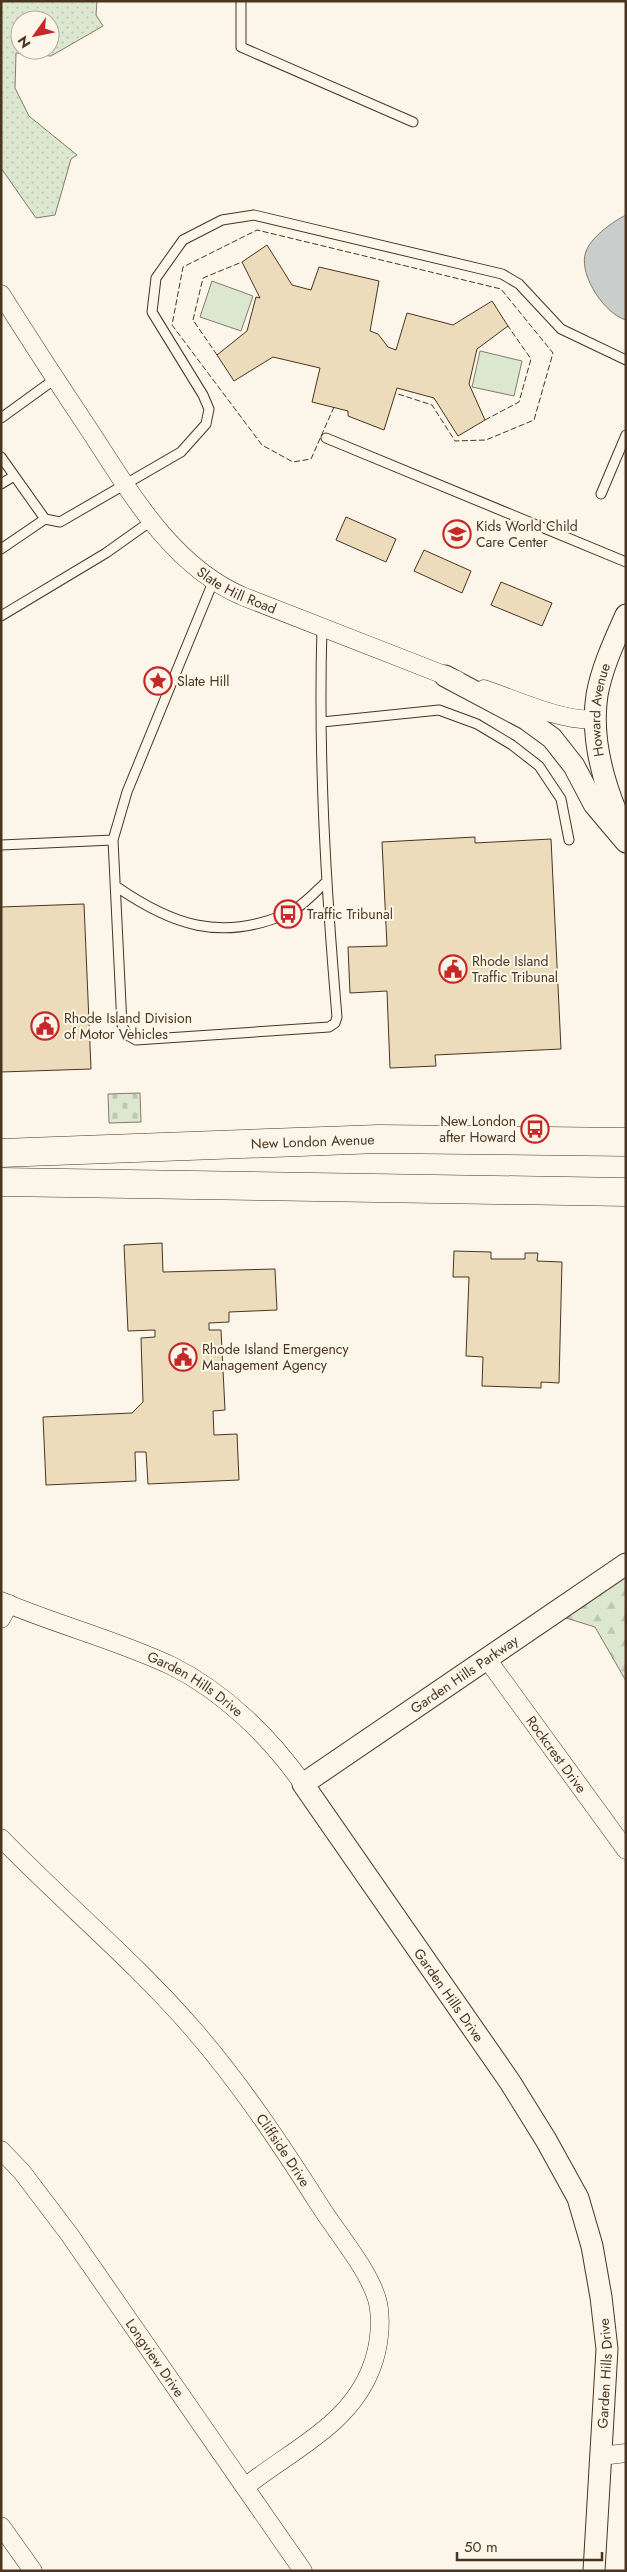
<svg xmlns="http://www.w3.org/2000/svg" width="627" height="2572" font-family="Jost,sans-serif">
<style>
.grass{fill:url(#grass-dots);stroke:#887966;fill-rule:evenodd}
.forest{fill:url(#forest-firs);stroke:#887966}
.cemetery{fill:url(#cemetery-stones);stroke:#887966}
.garden{fill:#dce7d0;stroke:#887966}
.water{fill:#c9cecd;stroke:#887966}
.building{fill:#ecdcbc;stroke:#4a3520}
.lines{fill:none;stroke-linecap:round;stroke-linejoin:round}
.service-casing{stroke:#4a3520;stroke-width:11}
.minor-casing{stroke:#4a3520;stroke-width:19}
.tertiary-casing{stroke:#4a3520;stroke-width:23}
.primary-casing{stroke:#4a3520;stroke-width:29}
.service{stroke:#fbf6e9;stroke-width:9}
.minor{stroke:#fbf6e9;stroke-width:18}
.tertiary{stroke:#fbf6e9;stroke-width:21}
.primary{stroke:#fbf6e9;stroke-width:28}
.fence{stroke:#4a3520;stroke-width:1;stroke-dasharray:6 2.5;stroke-linecap:butt}
.labels{text-anchor:middle;dominant-baseline:central;stroke-width:4;stroke-linejoin:round;paint-order:stroke}
.poi-label{font-size:14px;fill:#4a3520;stroke:#fbf6e9;text-anchor:start}
.street-label{font-size:14px;fill:#4a3520;stroke:#fbf6e9}
</style>
<defs>
<pattern id="grass-dots" width="8" height="8" patternUnits="userSpaceOnUse" patternTransform="scale(1.25)"><rect width="8" height="8" fill="#dce7d0"/><path d="M2 2h.1M6 6h.1" fill="none" stroke="#bec7b2" stroke-width="1.8" stroke-linecap="round"/></pattern>
<pattern id="forest-firs" width="22" height="20" patternUnits="userSpaceOnUse" patternTransform="scale(1.25)"><rect width="22" height="20" fill="#dce7d0"/><path d="M5 1l3.5 6h-7zM16 11l3.5 6h-7z" fill="#bec7b2"/></pattern>
<pattern id="cemetery-stones" width="16" height="16" patternUnits="userSpaceOnUse" patternTransform="scale(1.25)"><rect width="16" height="16" fill="#dce7d0"/><path d="M2 7V4a2 2 0 0 1 4 0v3zM10 15v-3a2 2 0 0 1 4 0v3z" fill="#bec7b2"/></pattern>
</defs>
<rect width="100%" height="100%" fill="#fbf6e9"/>
<path class="grass" d="M1,1H97L96,15L103,26L51,56L16,53L15,88L29,116L77,155L71,159L55,215L36,218L1,168ZM20,20H50V50H20Z"/>
<path class="forest" d="M626,1559V1681L595,1627L550,1613Z"/>
<path class="cemetery" d="M140,1093L141,1122L109,1123L108,1094Z"/>
<path class="garden" d="M212,281L253,296L241,331L200,317Z
M480,351L522,361L514,396L472,387Z"/>
<path class="water" d="M626,215V320C605,314 580,277 585,255C588,239 612,222 626,215Z"/>
<path class="building" d="M267,245L292,285L311,290L319,267L379,281L370,331L378,334L388,347L396,350L407,313L453,325L492,301L508,326L477,349L469,384L485,420L458,436L434,398L397,388L384,430L348,416V411L312,402L320,368L273,357L234,381L217,355L247,331L256,297L260,298L242,262Z
M346,517L396,539L386,562L336,540Z
M424,550L471,571L462,593L414,571Z
M501,582L552,603L542,626L491,605Z
M475,837V843L551,839L561,1049L435,1055L436,1066L390,1068L387,991L350,993L348,947L387,946L382,842Z
M84,904L91,1069L1,1072V907Z
M162,1243L163,1272L275,1269L277,1310L229,1312V1322L209,1323V1330H221L225,1410L213,1411L214,1435L237,1434L239,1480L148,1484L146,1452H135L136,1481L46,1485L43,1417L132,1413L143,1402L141,1338L155,1337V1330L128,1331L124,1245Z
M454,1251L491,1252V1259H525V1253H538L537,1261L562,1262L559,1383L541,1382V1388L482,1386L483,1357L466,1356L469,1277H453Z"/>
<g class="lines">
<g class="service-casing">
<path id="service" d="M241,1V47L413,122
M1,418L55,379
M326,438L626,562
M1,457L45,519L60,522L181,452L206,424L209,409L203,395L152,312L156,278L183,240L222,220L254,215L502,274L519,284L561,329L626,360
M1,484L14,476
M601,494L626,435
M1,549L45,519
M213,582L127,792L113,840L122,1025L127,1035L136,1040L329,1027L335,1023L337,1017C326,888 318,758 322,628
M1,616L106,553L151,521
M322,722L439,710L477,724L512,745L539,766L561,799L569,840
M1,845L113,840
M117,887C172,925 221,942 286,914C300,909 314,893 325,883"/>
</g>
<g class="minor-casing">
<g id="minor">
<path id="s1" d="M1,294C30,340 60,386 90,431C130,492 171,565 242,596L457,680"/>
<path d="M484,689C514,699 565,723 596,719"/>
<path id="s2" d="M1,1601C57,1625 117,1640 172,1666C224,1692 270,1737 303,1784"/>
<path d="M1,1619L9,1604"/>
<path id="s3" d="M487,1659L626,1850"/>
<path id="s4" d="M1,1838C64,1903 134,1961 193,2029C241,2084 283,2148 322,2209C339,2235 371,2273 378,2303C382,2322 379,2348 372,2366C351,2425 291,2450 245,2487"/>
<path id="s5" d="M1,2150L22,2172L69,2234L303,2571"/>
<path d="M601,2456L626,2453"/>
<path d="M1,2526L33,2571"/>
</g>
</g>
<g class="tertiary-casing">
<g id="tertiary">
<path d="M445,676L526,719L552,738L574,766L594,804L626,842"/>
<path id="s6" d="M624,830C605,789 590,741 597,695C602,667 615,640 626,615"/>
<path id="s7" d="M594,2571L607,2349L601,2297L592,2246L578,2198L546,2140L510,2082L303,1784L626,1564"/>
</g>
</g>
<g class="primary-casing">
<g id="primary">
<path id="s8" d="M1,1153L379,1139L626,1142"/>
<path d="M1,1182L626,1192"/>
</g>
</g>
<use href="#service" class="service"/>
<use href="#minor" class="minor"/>
<use href="#tertiary" class="tertiary"/>
<use href="#primary" class="primary"/>
<path class="fence" d="M217,355L193,320L203,278L242,262
M334,407L311,459L293,462L262,445L172,325L183,267L257,230L501,289L553,353L534,420L486,440L455,441L432,405L395,393
M485,420L519,402L531,359L508,326"/>
</g>
<defs>
<g id="school-ring" transform="scale(1.4375)"><circle r="9.5" fill="#fbf6e9" stroke="#c62828" stroke-width="1.5"/><path d="M0-5L7-2L0 1L-7-2ZM-4 1L0 2.5L4 1V4Q0 6-4 4Z" fill="#c62828"/></g>
<g id="sight-ring" transform="scale(1.4375)"><circle r="9.5" fill="#fbf6e9" stroke="#c62828" stroke-width="1.5"/><path d="M0-6L1.8-2.2L6-1.7L2.9 1.2L3.7 5.4L0 3.3L-3.7 5.4L-2.9 1.2L-6-1.7L-1.8-2.2Z" fill="#c62828"/></g>
<g id="bus-ring" transform="scale(1.4375)"><circle r="9.5" fill="#fbf6e9" stroke="#c62828" stroke-width="1.5"/><path d="M-5-6H5V4H4V6H2V4H-2V6H-4V4H-5ZM-3.5-4V0h7V-4ZM-3.5 1.2v1.5H-2V1.2ZM2 1.2v1.5H3.5V1.2Z" fill="#c62828"/></g>
<g id="civic-ring" transform="scale(1.4375)"><circle r="9.5" fill="#fbf6e9" stroke="#c62828" stroke-width="1.5"/><path d="M-.6-6.5H3V-4.5H.6V-3L4-1V1h2V6H-6V1h2V-1L-.6-3ZM-1.2 2.5V6h2.4V2.5Z" fill="#c62828"/></g>
</defs>
<g fill-rule="evenodd">
<use href="#school-ring" x="457" y="534"/>
<use href="#sight-ring" x="158" y="681"/>
<use href="#bus-ring" x="288" y="914"/>
<use href="#civic-ring" x="453" y="969"/>
<use href="#civic-ring" x="45" y="1026"/>
<use href="#bus-ring" x="535" y="1129"/>
<use href="#civic-ring" x="183" y="1357"/>
</g>
<g class="labels">
<g class="poi-label">
<text x="476" y="526">Kids World Child<tspan x="476" dy="16">Care Center</tspan></text>
<text x="177" y="681">Slate Hill</text>
<text x="307" y="914">Traffic Tribunal</text>
<text x="472" y="961">Rhode Island<tspan x="472" dy="16">Traffic Tribunal</tspan></text>
<text x="64" y="1018">Rhode Island Division<tspan x="64" dy="16">of Motor Vehicles</tspan></text>
<text x="516" y="1121" text-anchor="end">New London<tspan x="516" dy="16">after Howard</tspan></text>
<text x="202" y="1349">Rhode Island Emergency<tspan x="202" dy="16">Management Agency</tspan></text>
</g>
<g class="street-label">
<text stroke="none"><textPath href="#s1" startOffset="384">Slate Hill Road</textPath></text>
<text stroke="none"><textPath href="#s6" startOffset="125">Howard Avenue</textPath></text>
<text stroke="none"><textPath href="#s8" startOffset="312">New London Avenue</textPath></text>
<text stroke="none"><textPath href="#s7" startOffset="1069">Garden Hills Parkway</textPath></text>
<text stroke="none"><textPath href="#s2" startOffset="212">Garden Hills Drive</textPath></text>
<text stroke="none"><textPath href="#s3" startOffset="118">Rockcrest Drive</textPath></text>
<text transform="translate(449 1995) rotate(55)">Garden Hills Drive</text>
<text stroke="none"><textPath href="#s4" startOffset="422">Cliffside Drive</textPath></text>
<text stroke="none"><textPath href="#s5" startOffset="259">Longview Drive</textPath></text>
<text stroke="none"><textPath href="#s7" startOffset="198">Garden Hills Drive</textPath></text>
</g>
</g>
<rect width="627" height="2572" fill="none" stroke="#4a3520" stroke-width="5"/>
<g transform="translate(35 35) rotate(237)"><circle r="24" fill="#fbf6e9" stroke="#b4a999"/>
<path d="M0-4L9 19L0 12L-9 19Z" fill="#c62828"/>
<text y="-8" font-size="14" font-weight="bold" text-anchor="middle" fill="#4a3520">N</text>
</g>
<path d="M457 2552v8h145v-8" fill="none" stroke="#4a3520" stroke-width="2.5"/>
<text x="464" y="2552" font-size="15" fill="#4a3520" stroke="#fbf6e9" stroke-width="4" paint-order="stroke">50 m</text>
</svg>
